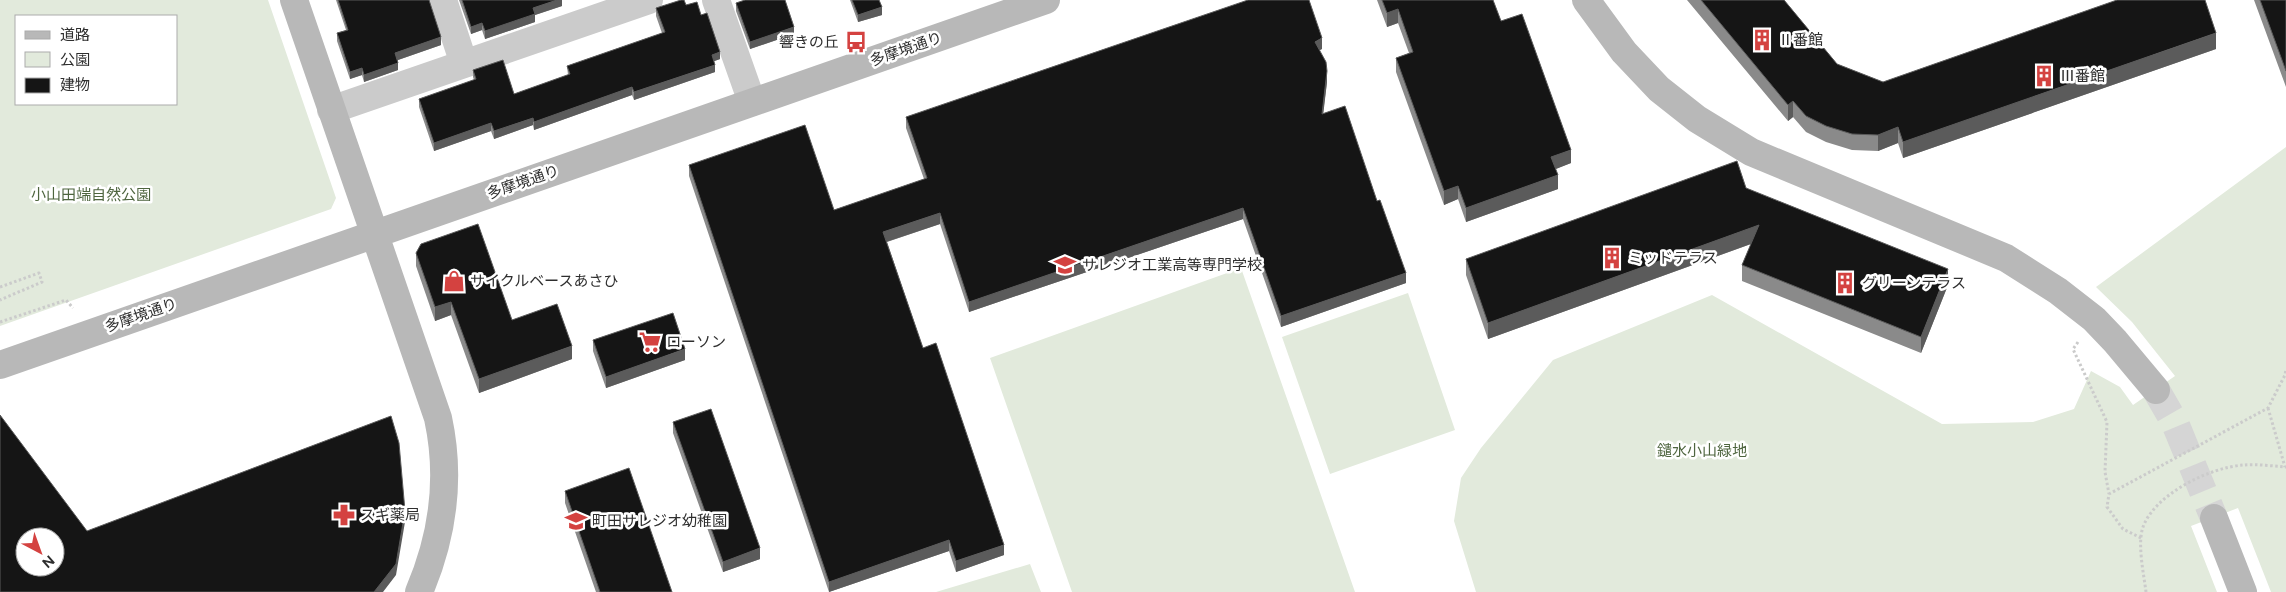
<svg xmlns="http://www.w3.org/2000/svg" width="2286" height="592" font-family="Figtree,'Noto Sans JP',sans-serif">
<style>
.green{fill:#e2eadc;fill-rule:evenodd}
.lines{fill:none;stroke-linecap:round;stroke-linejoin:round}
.secondary-tunnel{stroke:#d5d5d5;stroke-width:28;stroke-dasharray:28 14;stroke-linecap:butt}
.path{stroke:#cbcbcb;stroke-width:3;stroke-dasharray:2.5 2.5;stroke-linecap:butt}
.street{stroke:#cbcbcb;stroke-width:28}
.secondary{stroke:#b8b8b8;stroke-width:28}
.wall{fill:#8a8a8a}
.shaded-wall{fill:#5b5b5b}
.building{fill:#151515;stroke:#5b5b5b;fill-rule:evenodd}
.labels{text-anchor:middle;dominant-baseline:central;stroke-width:5;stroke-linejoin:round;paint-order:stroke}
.poi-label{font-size:15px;fill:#2e2e2e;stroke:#fff;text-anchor:start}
.street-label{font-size:15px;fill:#2e2e2e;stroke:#fff}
.park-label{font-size:15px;fill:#4e653f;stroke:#fff}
</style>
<rect width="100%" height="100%" fill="#fff"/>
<path class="green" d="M0,0H268L336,198L331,209L0,326ZM176,16V104H16V16Z
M2286,147V592H2271L2238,508L2191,526L2217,592H1476L1454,521L1461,478L1481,448L1553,360L1712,295L1942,424L2033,422L2074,409L2091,371L2120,387L2133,405L2175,376L2132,322L2096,287Z
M1241,268L1355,592H1072L990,358Z
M1408,293L1455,430L1330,474L1282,337Z
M1030,564L1041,592H936Z"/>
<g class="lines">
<path class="secondary-tunnel" d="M2156,390L2175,423L2214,518"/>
<path class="path" d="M0,287L39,273L42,282L0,300
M0,322L66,300L73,308
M2078,342L2073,349L2107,422L2105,472L2109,494
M2268,408L2285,467
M2141,538L2123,529L2107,507L2109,494L2268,408L2285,375L2286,369
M2146,592C2144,575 2137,544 2143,527C2155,494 2210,467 2244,465C2257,464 2273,466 2286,467"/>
<path class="street" d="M443,0L464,64
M716,0L752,102
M331,110L649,0"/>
<path class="secondary" d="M294,0L438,418C451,478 443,536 419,592
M1586,0L1624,52L1659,89L1697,119L1751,152L2006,258L2058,291L2094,319L2115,341L2156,390
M0,365L1046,0
M2214,518L2243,592"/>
</g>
<path class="wall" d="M336,0H429L441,45L398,60V70L364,82L362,75L350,79L337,41V33L346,30Z
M459,0H562V6L535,15V22L485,39L482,30L471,34Z
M850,0H879L882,15L858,22Z
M1377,0H1493L1501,21L1571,163L1555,169L1558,189L1466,222L1458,199L1444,205L1396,72V58L1409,53L1398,23L1387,27Z
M1687,0H1784L1837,64L1883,82L2216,49L1903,158L1898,143L1878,151L1852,150L1826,142L1806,132L1793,117L1788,121Z
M2254,0H2286V87Z
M736,3L794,34L750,49L736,11Z
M686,5L701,15L720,59L714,61L715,72L634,100L632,95L534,130L533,125L494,139L491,131L434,151L419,107V99L474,80L473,77V70L514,94L568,75L567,66L662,33L656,16V8Z
M1322,49L1319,50L1327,82L1323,113L1406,283L1281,327L1243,219L969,312L940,224L887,242L923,348L1004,555L956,572L949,551L829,592L689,176V165L834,210L924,179L906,128V117Z
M1746,188L1948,285L1921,353L1742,281V265L1751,244L1488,339L1466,275V259Z
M416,253L512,320L572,359L479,393L451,315L435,321L416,266Z
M593,340L685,360L606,388L593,351Z
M673,422L760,559L723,572L673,433Z
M565,491L672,592H596L565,503Z"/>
<path class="shaded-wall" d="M557,0H562V6L535,15V22L485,39V31L533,8Z
M882,7V15L858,22V15Z
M1398,9V23L1387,27V13Z
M482,23V30L471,34V27Z
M794,27V34L750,49V42Z
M2216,33V49L1903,158V142Z
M441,37V45L395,61V53Z
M1322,38V49L1315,53V42Z
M720,52V59L712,62V55Z
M398,63V70L364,82V75Z
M715,65V72L634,100V92Z
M362,68V75L350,79V72Z
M1327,71V82L1322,125V114Z
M632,87V95L534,130V122Z
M1793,101V117L1788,121V105Z
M533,118V125L494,139V131Z
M491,123V131L434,151V143Z
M1898,127V143L1878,151V135Z
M1571,150V163L1551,171V157Z
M1558,175V189L1466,222V208Z
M1458,186V199L1444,205V191Z
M1243,208V219L969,312V302Z
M940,213V224L883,243V232Z
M1759,225V241L1488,339V323Z
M1948,269V285L1921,353V337Z
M1406,273V283L1281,327V316Z
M451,302V315L435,321V307Z
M572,346V359L479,393V379Z
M685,349V360L606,388V377Z
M405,511V522L396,575L383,592H374Z
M949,540V551L829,592V582Z
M1004,545V555L956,572V561Z
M760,548V559L723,572V562Z"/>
<path class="building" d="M338,0H429L441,37L395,53L398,63L364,75L362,68L350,72L337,33L348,30Z
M462,0H557L533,8L535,14L485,31L482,23L471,27Z
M681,0H684L686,5L697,2L701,15L707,13L720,52L712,55L715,65L634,92L632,87L534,122L533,118L494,131L491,123L434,143L419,99L476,79L473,70L503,60L514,94L570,74L567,66L665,32L656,8Z
M745,0H785L794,27L750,42L736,3Z
M852,0H879L882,7L858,15Z
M1248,0H1309L1322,38L1315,42L1326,62L1327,71L1322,114L1345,106L1377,201L1380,200L1406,273L1281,316L1243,208L969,302L940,213L883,232L923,348L936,343L1004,545L956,561L949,540L829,582L689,165L805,125L834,210L927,178L906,117Z
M1382,0H1493L1501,21L1522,14L1571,150L1551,157L1558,175L1466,208L1458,186L1444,191L1396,58L1413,52L1398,9L1387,13Z
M1701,0H1784L1837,64L1883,82L2117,0H2205L2216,33L1903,142L1898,127L1878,135L1852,134L1826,126L1806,116L1793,101L1788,105Z
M2260,0H2286V71Z
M1737,161L1746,188L1948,269L1921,337L1742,265L1759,225L1488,323L1466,259Z
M478,224L512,320L557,304L572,346L479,379L451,302L435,307L416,253L421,244Z
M673,313L685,349L606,377L593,340Z
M711,409L760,548L723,562L673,422Z
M0,415L87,531L391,416L399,443L405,511L396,564L374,592H0ZM25,537H55V567H25Z
M629,468L672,592H600L565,491Z"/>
<defs>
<g id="building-bare" transform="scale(1.725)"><path d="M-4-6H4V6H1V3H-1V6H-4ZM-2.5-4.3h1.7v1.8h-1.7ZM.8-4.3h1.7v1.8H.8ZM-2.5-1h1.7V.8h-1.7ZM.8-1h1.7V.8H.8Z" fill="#d44240" stroke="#fff" stroke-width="2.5" paint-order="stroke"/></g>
<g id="bus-bare" transform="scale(1.725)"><path d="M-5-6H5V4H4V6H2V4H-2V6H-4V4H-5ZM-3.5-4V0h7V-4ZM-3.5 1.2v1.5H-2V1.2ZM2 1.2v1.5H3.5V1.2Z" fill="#d44240" stroke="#fff" stroke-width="2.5" paint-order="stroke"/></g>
<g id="school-bare" transform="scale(1.725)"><path d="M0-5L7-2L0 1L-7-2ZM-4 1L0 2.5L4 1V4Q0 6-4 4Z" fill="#d44240" stroke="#fff" stroke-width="2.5" paint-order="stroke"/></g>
<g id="shop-bare" transform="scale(1.725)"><path d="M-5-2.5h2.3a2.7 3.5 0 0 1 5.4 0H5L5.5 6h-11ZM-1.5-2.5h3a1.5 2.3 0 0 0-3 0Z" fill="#d44240" stroke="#fff" stroke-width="2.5" paint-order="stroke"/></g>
<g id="supermarket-bare" transform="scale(1.725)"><path d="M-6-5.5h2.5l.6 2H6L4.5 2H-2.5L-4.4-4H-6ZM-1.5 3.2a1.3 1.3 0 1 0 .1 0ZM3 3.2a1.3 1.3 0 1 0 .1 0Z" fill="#d44240" stroke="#fff" stroke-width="2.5" paint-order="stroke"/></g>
<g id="pharmacy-bare" transform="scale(1.725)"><path d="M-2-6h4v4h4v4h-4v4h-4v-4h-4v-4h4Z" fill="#d44240" stroke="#fff" stroke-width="2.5" paint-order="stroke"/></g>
</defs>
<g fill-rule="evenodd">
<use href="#building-bare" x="1762" y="40"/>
<use href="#bus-bare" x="856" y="42"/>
<use href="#building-bare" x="2044" y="76"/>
<use href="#building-bare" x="1612" y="258"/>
<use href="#school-bare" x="1065" y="265"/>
<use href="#shop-bare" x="454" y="281"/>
<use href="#building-bare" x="1845" y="283"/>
<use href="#supermarket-bare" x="650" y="342"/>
<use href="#pharmacy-bare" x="344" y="515"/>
<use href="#school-bare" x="576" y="521"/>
</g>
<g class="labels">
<g class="poi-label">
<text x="1778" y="40">Ⅱ番館</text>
<text x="839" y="42" text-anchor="end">響きの丘</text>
<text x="2060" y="76">Ⅲ番館</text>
<text x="1628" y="258">ミッドテラス</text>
<text x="1082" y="265">サレジオ工業高等専門学校</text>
<text x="470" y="281">サイクルベースあさひ</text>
<text x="1862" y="283">グリーンテラス</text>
<text x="666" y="342">ローソン</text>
<text x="360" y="515">スギ薬局</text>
<text x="592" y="521">町田サレジオ幼稚園</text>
</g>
<g class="street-label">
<text transform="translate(906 49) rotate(-19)">多摩境通り</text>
<text transform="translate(523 182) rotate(-19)">多摩境通り</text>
<text transform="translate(141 315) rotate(-19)">多摩境通り</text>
</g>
<g class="park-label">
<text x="91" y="195">小山田端自然公園</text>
<text x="1702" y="451">鑓水小山緑地</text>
</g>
</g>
<rect x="15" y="15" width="162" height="90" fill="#ffffff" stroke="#ababab"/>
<rect x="25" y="31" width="25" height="8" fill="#b8b8b8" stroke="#ababab"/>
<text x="60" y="40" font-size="15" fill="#2e2e2e">道路</text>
<rect x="25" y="52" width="25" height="15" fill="#e2eadc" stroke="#ababab"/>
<text x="60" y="65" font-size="15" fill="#2e2e2e">公園</text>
<rect x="25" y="78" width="25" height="15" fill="#151515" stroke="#ababab"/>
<text x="60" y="90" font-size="15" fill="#2e2e2e">建物</text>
<g transform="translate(40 552) rotate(139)"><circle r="24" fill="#ffffff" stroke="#ababab"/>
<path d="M0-4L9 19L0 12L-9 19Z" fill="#d44240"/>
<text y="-8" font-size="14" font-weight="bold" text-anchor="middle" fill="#2e2e2e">N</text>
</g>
</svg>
